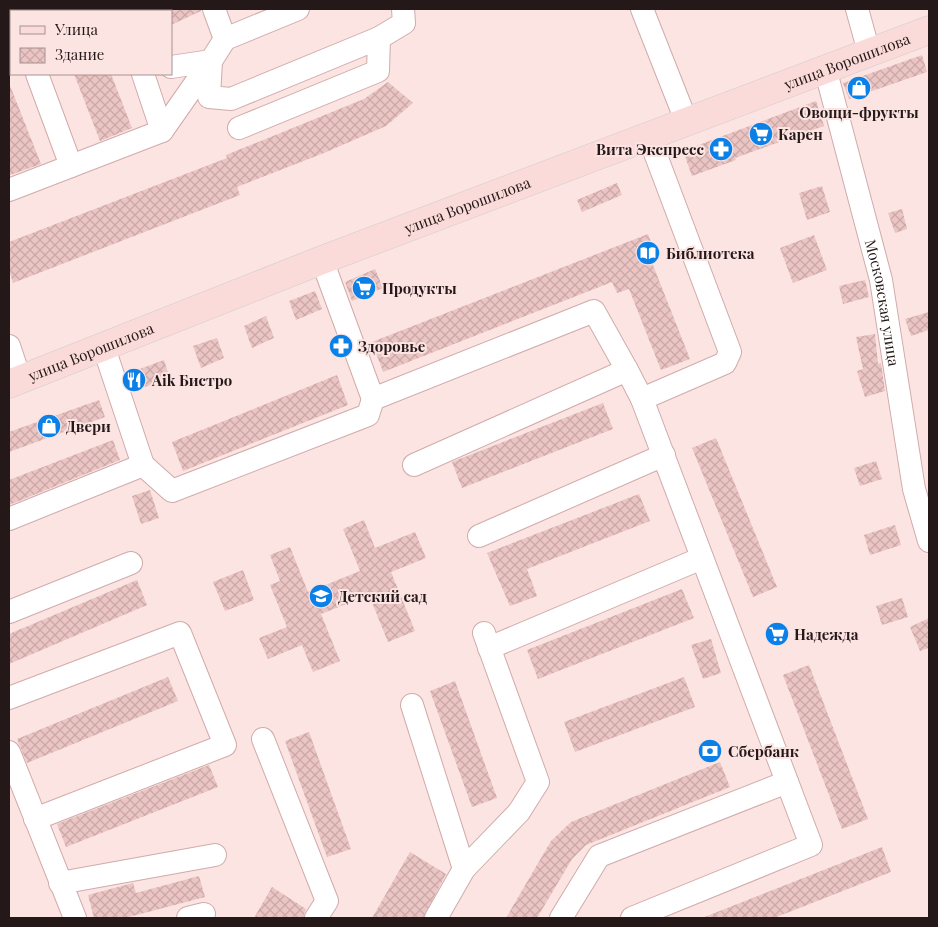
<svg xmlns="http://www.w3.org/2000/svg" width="938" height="927" font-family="'Playfair Display',serif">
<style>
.building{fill:url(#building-cross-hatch)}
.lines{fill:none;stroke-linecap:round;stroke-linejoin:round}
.minor-casing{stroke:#d0abaa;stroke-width:24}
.major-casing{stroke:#cfcccc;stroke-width:29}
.minor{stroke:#fff;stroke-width:22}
.major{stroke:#fadbda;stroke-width:28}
.labels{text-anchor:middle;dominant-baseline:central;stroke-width:4;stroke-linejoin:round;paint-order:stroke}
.street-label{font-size:15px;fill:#251818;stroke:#fce4e3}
.poi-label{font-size:15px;font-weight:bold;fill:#251818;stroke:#fce4e3;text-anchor:start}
</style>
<defs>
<pattern id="building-cross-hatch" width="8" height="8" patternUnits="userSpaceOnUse" patternTransform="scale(1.25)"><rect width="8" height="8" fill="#ebc5c3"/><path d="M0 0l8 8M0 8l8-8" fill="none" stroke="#c9a8a7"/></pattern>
</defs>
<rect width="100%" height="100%" fill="#fce4e3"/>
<path class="building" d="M171,9H201V11L171,25Z
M922,55L927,72L849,99L843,83Z
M74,74H111L132,128L100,141Z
M388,82L413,103L386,126L324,153L237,187L240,195L13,283L9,270V242L227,158L226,155L364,99Z
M9,83L41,164L10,175L9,171Z
M816,101L824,126L735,158L736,160L692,176L683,151Z
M617,183L622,195L582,212L577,200Z
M822,186L830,212L807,220L799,193Z
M902,209L907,229L895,233L888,213Z
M648,234L657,258L651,260L690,359L661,370L629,289L617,293L612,282L383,372L372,342Z
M814,235L827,270L793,283L780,248Z
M375,269L383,288L352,301L345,282Z
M865,280L869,297L843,304L839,286Z
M315,291L322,309L296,320L289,301Z
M929,312V330L911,336L905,319Z
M266,316L274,338L252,348L244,326Z
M875,334L878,364L881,363L885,391L865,397L857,371L863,369L856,337Z
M217,338L224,358L201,368L193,346Z
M164,360L170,379L135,390L129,373Z
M337,375L348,405L183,471L172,442Z
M99,400L105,417L9,452V432Z
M603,403L613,429L462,488L452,462Z
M716,438L777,587L753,597L692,448Z
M113,440L120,460L9,505V480Z
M876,461L882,479L860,486L854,468Z
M150,490L159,518L141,524L132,496Z
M639,494L650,521L527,569L537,596L510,606L487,553Z
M364,520L375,548L415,532L426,558L391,572L415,631L388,642L369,595L321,614L340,661L313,672L302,645L268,659L259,638L287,627L270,585L280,581L270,555L290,547L308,592L360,571L343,529Z
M895,525L901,545L870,555L864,535Z
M243,570L254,600L225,611L213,582Z
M137,580L147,605L9,664V634Z
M682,589L694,618L538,679L527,650Z
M902,598L908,617L882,625L876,606Z
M929,618V648L920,651L910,627Z
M711,639L721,673L703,679L691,645Z
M809,665L868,819L842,829L783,675Z
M168,677L178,701L27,763L17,739Z
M684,677L695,707L575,752L564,722Z
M455,681L497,798L472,807L430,691Z
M309,732L351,849L327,857L285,741Z
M720,762L730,787L586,845L572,859L537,918H506L551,841L571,822Z
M209,765L218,787L66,847L57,824Z
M882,847L891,872L774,918H702Z
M410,852L446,874L423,918H372Z
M199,876L205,897L125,918H94L88,895L133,883L136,893Z
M272,887L306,909L303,918H254Z"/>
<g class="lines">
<g class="minor-casing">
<g id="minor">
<path d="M13,9L14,11"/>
<path d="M120,9L121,11"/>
<path d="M214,9L225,39"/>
<path d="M642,9L687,123"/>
<path d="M857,9L869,52"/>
<path d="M379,38L404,23L403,9"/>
<path d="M171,67L211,61L225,39L298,9"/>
<path id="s1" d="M825,68L881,280L914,489L929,541"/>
<path d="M37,74L71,166"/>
<path d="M162,131L211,61L209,97L231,99L379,38L378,71L239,128"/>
<path d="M9,190L162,131L143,74"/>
<path d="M322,260L373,399L594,311L627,370"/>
<path d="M9,346L20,379"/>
<path d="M143,465L172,491L368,415L373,399"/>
<path d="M414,465L627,370L642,399"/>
<path d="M9,519L143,465L104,348"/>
<path d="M479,536L664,455"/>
<path d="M9,612L131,563"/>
<path d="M489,648L702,558"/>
<path d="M9,698L180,633L225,745L35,819"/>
<path d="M412,705L464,869L436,918"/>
<path d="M263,739L327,901L316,918"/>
<path d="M9,752L75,918"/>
<path d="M464,869L519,812L538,782L484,633"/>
<path d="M60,883L215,855"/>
<path d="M188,918L204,914"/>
<path d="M561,918L599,856L787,782"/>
<path d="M632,918L811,845L642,399L725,363L730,352L649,137"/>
</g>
</g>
<g class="major-casing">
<g id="major">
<path id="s2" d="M9,384L322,260L929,30"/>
</g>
</g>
<use href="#minor" class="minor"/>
<use href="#major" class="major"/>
</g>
<defs>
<g id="shop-disc" transform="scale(1.25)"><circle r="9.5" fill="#0b80e7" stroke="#fce4e3"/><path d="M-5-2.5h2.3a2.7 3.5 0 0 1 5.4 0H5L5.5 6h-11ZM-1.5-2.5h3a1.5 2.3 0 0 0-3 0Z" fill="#fff"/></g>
<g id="supermarket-disc" transform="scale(1.25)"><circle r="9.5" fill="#0b80e7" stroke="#fce4e3"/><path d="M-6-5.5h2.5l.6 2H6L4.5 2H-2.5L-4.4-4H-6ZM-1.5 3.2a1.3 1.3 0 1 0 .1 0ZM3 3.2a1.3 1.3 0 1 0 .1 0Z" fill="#fff"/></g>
<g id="pharmacy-disc" transform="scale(1.25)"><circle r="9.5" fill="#0b80e7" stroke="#fce4e3"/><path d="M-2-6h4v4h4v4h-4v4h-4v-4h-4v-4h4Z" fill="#fff"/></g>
<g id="library-disc" transform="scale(1.25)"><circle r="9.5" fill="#0b80e7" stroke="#fce4e3"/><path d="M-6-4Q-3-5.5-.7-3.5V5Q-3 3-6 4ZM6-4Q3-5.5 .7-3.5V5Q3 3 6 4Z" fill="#fff"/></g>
<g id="restaurant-disc" transform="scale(1.25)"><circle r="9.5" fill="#0b80e7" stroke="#fce4e3"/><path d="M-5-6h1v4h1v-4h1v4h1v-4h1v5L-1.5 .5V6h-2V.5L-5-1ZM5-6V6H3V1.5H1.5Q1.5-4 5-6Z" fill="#fff"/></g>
<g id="school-disc" transform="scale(1.25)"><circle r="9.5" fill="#0b80e7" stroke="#fce4e3"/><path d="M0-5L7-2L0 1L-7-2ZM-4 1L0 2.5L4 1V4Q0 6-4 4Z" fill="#fff"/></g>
<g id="bank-disc" transform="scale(1.25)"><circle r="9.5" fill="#0b80e7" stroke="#fce4e3"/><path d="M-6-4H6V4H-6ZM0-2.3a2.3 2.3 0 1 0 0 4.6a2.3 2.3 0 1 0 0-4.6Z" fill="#fff"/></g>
</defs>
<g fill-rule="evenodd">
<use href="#shop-disc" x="859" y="88"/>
<use href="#supermarket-disc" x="761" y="134"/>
<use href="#pharmacy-disc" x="721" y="149"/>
<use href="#library-disc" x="648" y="253"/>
<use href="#supermarket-disc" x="364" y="288"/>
<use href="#pharmacy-disc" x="341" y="346"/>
<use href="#restaurant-disc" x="134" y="380"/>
<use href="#shop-disc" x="49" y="426"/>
<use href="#school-disc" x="321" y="596"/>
<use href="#supermarket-disc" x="777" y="634"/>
<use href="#bank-disc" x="710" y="751"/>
</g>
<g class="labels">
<g class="street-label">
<text stroke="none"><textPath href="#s2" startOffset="898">улица Ворошилова</textPath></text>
<text stroke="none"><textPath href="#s2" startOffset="492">улица Ворошилова</textPath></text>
<text stroke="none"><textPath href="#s1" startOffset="242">Московская улица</textPath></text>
<text stroke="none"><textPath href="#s2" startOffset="88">улица Ворошилова</textPath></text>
</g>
<g class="poi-label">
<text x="859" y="112" text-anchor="middle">Овощи-фрукты</text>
<text x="778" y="134">Карен</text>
<text x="704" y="149" text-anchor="end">Вита Экспресс</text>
<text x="666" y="253">Библиотека</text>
<text x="382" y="288">Продукты</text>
<text x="358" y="346">Здоровье</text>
<text x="152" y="380">Aik Бистро</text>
<text x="66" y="426">Двери</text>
<text x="338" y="596">Детский сад</text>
<text x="794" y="634">Надежда</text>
<text x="728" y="751">Сбербанк</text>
</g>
</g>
<rect width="938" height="927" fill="none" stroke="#251818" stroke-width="20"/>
<rect x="10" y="10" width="162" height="65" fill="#fce4e3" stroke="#a69292"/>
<rect x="20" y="26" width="25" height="8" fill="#fadbda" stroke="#a69292"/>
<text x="55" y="35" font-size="15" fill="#251818">Улица</text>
<rect x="20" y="48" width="25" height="15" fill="url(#building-cross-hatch)" stroke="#a69292"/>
<text x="55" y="60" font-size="15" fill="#251818">Здание</text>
</svg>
